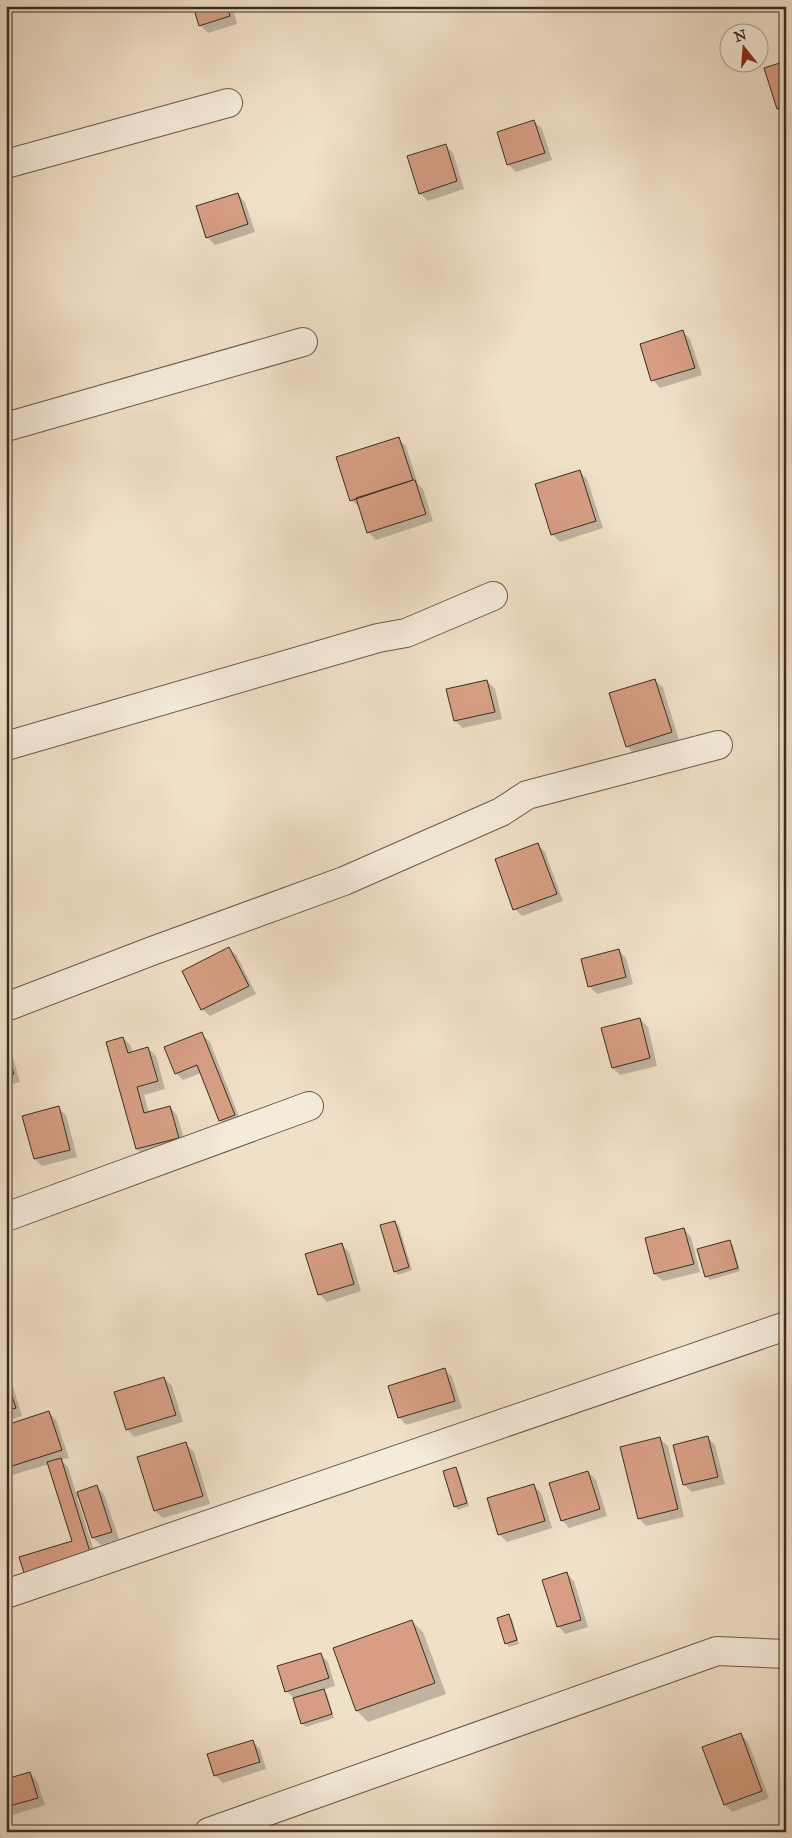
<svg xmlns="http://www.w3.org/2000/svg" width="792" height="1838" font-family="'IM FELL Great Primer',serif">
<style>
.shadow{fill:#0003}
.building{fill:#d79e83;stroke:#382d23}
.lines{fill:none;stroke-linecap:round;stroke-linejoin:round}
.minor-casing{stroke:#665a4c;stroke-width:30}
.minor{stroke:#f5ebdb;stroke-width:28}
</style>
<rect width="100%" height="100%" fill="#f0e0c8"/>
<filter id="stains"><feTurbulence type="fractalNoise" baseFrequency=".004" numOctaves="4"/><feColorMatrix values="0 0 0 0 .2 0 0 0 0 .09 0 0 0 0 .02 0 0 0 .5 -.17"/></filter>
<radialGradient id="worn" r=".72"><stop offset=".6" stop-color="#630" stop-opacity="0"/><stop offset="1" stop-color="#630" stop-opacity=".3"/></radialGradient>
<path class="shadow" d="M194,6H232L237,24L208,33L200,25Z
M786,62V116L779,109L766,69Z
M534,121L542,129L552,160L516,172L508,164Z
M445,145L453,153L464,189L428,201L420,193Z
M238,194L245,202L255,232L215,245L207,237Z
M683,332L690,339L702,375L660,388L653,380Z
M398,439L406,446L418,484L423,489L433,521L376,540L368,532L360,507L351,500Z
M580,472L587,479L603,528L560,542L552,534Z
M655,680L663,688L679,740L634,754L627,746Z
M487,681L495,689L502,719L463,728L455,721Z
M537,844L545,852L563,901L522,916L515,909Z
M229,948L237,956L256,994L210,1016L202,1009Z
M618,950L626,958L633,984L597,994L589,986Z
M640,1019L648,1027L657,1066L620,1075L613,1068Z
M202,1034L210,1042L241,1122L227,1128L220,1120L201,1073L183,1080L176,1073Z
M6,1038L8,1040L20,1082L6,1086Z
M123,1038L131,1046L132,1053L148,1048L156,1056L165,1089L144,1095L149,1113L170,1107L177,1115L186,1145L144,1156L137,1149Z
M58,1108L66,1115L77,1157L42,1166L35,1159Z
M395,1222L399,1226L412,1270L398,1275L395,1271Z
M684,1229L691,1237L700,1272L663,1281L655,1274Z
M729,1241L733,1245L740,1271L710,1280L706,1276Z
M341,1244L349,1252L361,1291L327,1302L319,1294Z
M6,1364L22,1416L6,1421Z
M445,1370L452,1377L462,1408L406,1425L399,1417Z
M164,1378L172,1386L183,1422L134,1437L127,1429Z
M49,1413L56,1420L69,1458L61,1460L68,1467L76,1493L96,1486L104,1494L119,1539L101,1545L93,1538L80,1497L77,1498L97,1560L33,1580L25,1572L73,1541L49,1464L6,1477V1426Z
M708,1438L715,1445L725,1484L692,1492L684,1485Z
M660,1439L668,1446L684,1517L646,1526L639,1518Z
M186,1444L194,1452L210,1504L163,1518L155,1511Z
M455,1469L459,1472L469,1506L458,1510L455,1506Z
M588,1472L596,1480L607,1516L569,1528L562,1520Z
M533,1485L541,1493L552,1528L507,1542L499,1534Z
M567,1574L574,1581L588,1627L565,1634L558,1626Z
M508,1616L512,1619L519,1644L509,1647L506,1643Z
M412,1621L423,1632L446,1694L368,1722L357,1711Z
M321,1655L328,1662L335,1686L323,1690L327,1694L334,1718L306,1727L302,1723L294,1698L286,1691Z
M740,1734L748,1742L769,1798L732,1812L725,1805Z
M252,1741L260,1749L266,1769L223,1783L215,1775Z
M30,1773L37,1781L45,1805L6,1817V1780Z"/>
<path class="building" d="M193,6H227L230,16L199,26Z
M786,61V107L777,109L764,68Z
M534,120L545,153L507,165L497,132Z
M446,144L457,181L419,194L407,156Z
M238,193L248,224L206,238L196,206Z
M683,330L695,368L651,381L640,344Z
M399,437L413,480L350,501L336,457Z
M580,470L596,521L551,535L535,484Z
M413,480H415L426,514L367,533L356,498Z
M655,679L672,732L626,747L609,693Z
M487,680L495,712L454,721L446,689Z
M538,843L557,894L513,910L495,859Z
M229,947L249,986L201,1010L182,971Z
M619,949L626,977L588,987L581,959Z
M640,1018L650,1058L612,1068L601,1028Z
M202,1032L235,1115L219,1121L197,1065L175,1074L164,1047Z
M123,1037L128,1053L148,1047L158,1081L137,1087L144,1113L170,1106L179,1138L136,1149L106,1042Z
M6,1049L14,1074L6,1076Z
M59,1106L70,1150L34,1159L22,1116Z
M395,1221L409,1267L394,1272L380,1225Z
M684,1228L694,1264L654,1274L645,1238Z
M730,1240L738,1268L705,1277L697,1249Z
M342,1243L354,1284L318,1295L305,1254Z
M445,1368L455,1401L398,1418L388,1386Z
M164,1377L176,1415L126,1430L114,1392Z
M6,1378L16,1408L6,1411Z
M49,1411L62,1450L6,1468V1425Z
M708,1436L718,1477L683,1485L673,1445Z
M660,1437L678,1509L638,1519L620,1447Z
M186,1442L203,1496L154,1511L137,1457Z
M61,1458L90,1552L24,1573L19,1557L72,1541L47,1462Z
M456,1467L467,1503L454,1507L443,1471Z
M588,1471L600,1509L561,1521L549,1483Z
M534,1484L545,1521L498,1535L487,1498Z
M97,1485L112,1532L92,1538L77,1492Z
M567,1572L581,1620L557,1627L542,1580Z
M509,1614L517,1640L505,1644L497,1618Z
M412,1620L435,1683L356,1711L333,1648Z
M321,1653L329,1678L285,1692L277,1666Z
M324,1689L332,1714L301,1724L293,1698Z
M741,1733L762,1791L724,1805L702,1747Z
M253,1740L260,1762L214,1776L207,1754Z
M30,1772L38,1798L6,1807V1779Z"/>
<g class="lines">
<g class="minor-casing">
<path id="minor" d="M6,164L228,103
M6,427L303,342
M6,746L378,638L406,633L493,596
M6,1007L152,951L344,881L501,812L527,795L718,745
M6,1217L309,1106
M6,1594L786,1326
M209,1832L717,1651L786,1654"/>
</g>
<use href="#minor" class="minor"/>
</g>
<rect width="792" height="1838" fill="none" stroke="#f0e0c8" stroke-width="25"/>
<rect x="8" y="8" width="777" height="1823" fill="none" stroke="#382d23" stroke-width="2.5"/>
<rect x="12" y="12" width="767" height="1813" fill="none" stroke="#382d23"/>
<g transform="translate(744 48) rotate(343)"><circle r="24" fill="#f5ebdb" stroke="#a99f91"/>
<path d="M0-4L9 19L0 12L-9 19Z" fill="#8f2418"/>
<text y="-8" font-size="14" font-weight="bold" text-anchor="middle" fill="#382d23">N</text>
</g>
<rect width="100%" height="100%" filter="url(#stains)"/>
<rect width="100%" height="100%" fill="url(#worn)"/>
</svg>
